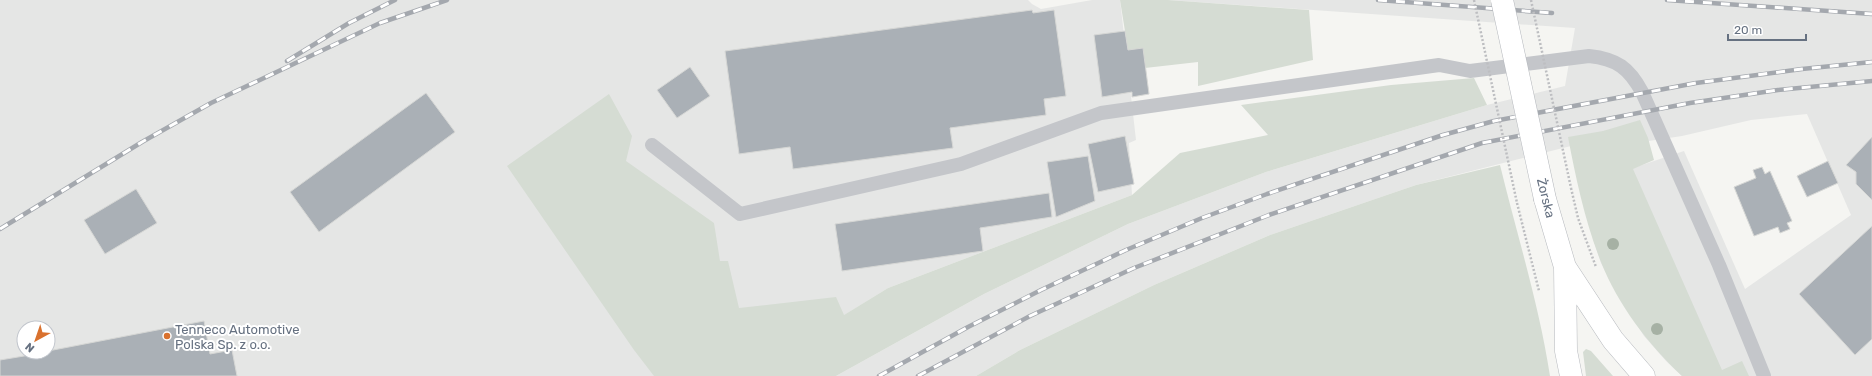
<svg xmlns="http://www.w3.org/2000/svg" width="1872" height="376" font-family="Rubik,sans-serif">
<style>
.built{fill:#e5e6e5;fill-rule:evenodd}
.green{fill:#d5dcd3}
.building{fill:#aab0b6;stroke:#d6d7d5}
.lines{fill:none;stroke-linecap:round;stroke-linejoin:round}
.secondary-casing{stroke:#b6b9be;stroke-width:23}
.path{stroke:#bdbec1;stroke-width:2.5;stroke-dasharray:2 2;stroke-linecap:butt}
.lane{stroke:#c4c6ca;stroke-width:14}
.secondary{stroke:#fff;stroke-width:22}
.rail-casing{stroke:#a4a8ae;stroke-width:4.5}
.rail{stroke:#fff;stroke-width:3;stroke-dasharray:9;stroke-linecap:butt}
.secondary-bridge-casing{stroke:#b6b9be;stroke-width:23;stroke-linecap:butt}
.path-bridge{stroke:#bdbec1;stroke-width:2.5;stroke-dasharray:2 2;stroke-linecap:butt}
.secondary-bridge{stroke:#fff;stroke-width:22}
.tree{fill:#a6b1a4}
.poi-dot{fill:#d9712e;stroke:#fff;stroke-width:1.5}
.labels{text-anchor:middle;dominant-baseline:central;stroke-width:4;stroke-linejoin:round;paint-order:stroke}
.street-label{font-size:13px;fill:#667181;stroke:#fff}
.poi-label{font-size:13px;fill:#667181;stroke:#fff;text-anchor:start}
</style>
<rect width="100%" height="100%" fill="#f5f5f2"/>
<path class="built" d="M0,0H1028L1032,4L1041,9L1092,0H1120L1136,140L1129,143L1132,195L888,288L746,376H0ZM24,328H48V352H24Z
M1168,0H1872V376H1682L1666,361L1644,336L1616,292L1601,263L1596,248L1579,186L1684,151L1745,289L1851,215L1807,114L1751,120L1682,136L1642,142L1611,136L1416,185L1270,235L1154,285L1020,350L976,376H836L984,294L1128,224L1266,172L1487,105L1565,86L1575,28Z"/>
<path class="green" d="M1120,0H1168L1309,10L1313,60L1198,86V62L1145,68L1128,50Z
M1474,78L1487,105L1266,172L1128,224L984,294L836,376H654L634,350L507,166L609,94L632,136L626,161L714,223L720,261H728L739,308L836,297L844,315L888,288L1132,195L1180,153L1268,135L1241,105L1391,85Z
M1640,120L1648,138L1654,160L1633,169L1722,370L1742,361L1749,376H1682C1648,344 1618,305 1601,262C1585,222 1576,179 1568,137L1603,131Z
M1500,165C1517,235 1539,304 1550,376H976L1020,350L1154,285L1270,235L1416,185Z
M1586,349L1591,351L1613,376H1586L1583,352Z"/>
<path class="building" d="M1032,10L1033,13L1054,10L1066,96L1044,99L1046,115L950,128L953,148L793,169L790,147L739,154L725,51Z
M1125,31L1128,50L1143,48L1149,94L1132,97V92L1102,97L1094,35Z
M690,67L710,96L677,118L657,90Z
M426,93L455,132L319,232L290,192Z
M1125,136L1134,184L1098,192L1088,144Z
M1872,137V200L1856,184V172L1846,165Z
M1088,156L1095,201L1056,217L1047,162Z
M1828,161L1838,183L1807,197L1797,176Z
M1762,167L1765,174L1770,171L1792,221L1787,223L1790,229L1780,233L1778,227L1754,236L1734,187L1756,178L1753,170Z
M136,189L157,223L105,254L84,220Z
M1049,193L1052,217L980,228L983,251L842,271L835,224Z
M1872,226V339L1855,355L1799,294Z
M204,321L210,354L232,350L237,376H0V360L48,352V351Z"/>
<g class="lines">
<g class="secondary-casing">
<path id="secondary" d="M1545,199L1565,267L1613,340L1644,376
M1565,267L1566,351L1571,376"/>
</g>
<path class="path" d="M1571,188L1578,218L1596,267
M1517,203L1539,291"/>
<path class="lane" d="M652,145L740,214L961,164L1101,113L1439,65L1470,71L1589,56C1617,59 1629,68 1642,92L1719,265L1764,376"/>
<use href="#secondary" class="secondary"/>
<g class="rail-casing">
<path id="rail" d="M1378,0L1552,13
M1667,0L1872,14
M287,61L349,23L395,0
M0,229L142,142L211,103L380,23L447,0
M879,376L968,327L1041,290L1126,250L1202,218L1267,194L1443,135L1494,121L1696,83L1802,69L1872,62
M918,376L1030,316L1134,268L1269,215L1482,143L1690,103L1778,90L1872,81"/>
</g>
<use href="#rail" class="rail"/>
<g class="secondary-bridge-casing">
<path id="secondary-bridge" d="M1502,0L1545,199"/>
</g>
<path class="path-bridge" d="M1474,0L1517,203
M1531,0L1571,188"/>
<use href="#secondary-bridge" class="secondary-bridge"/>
</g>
<g class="tree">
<circle cx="1613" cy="244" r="6"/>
<circle cx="1657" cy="329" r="6"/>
</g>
<circle class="poi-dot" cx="167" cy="336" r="4"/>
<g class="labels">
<g class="street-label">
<text transform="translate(1546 198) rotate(76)">Żorska</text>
</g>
<g class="poi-label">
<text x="175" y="329">Tenneco Automotive<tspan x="175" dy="15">Polska Sp. z o.o.</tspan></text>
</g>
</g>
<g transform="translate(36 340) rotate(220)"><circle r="19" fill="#ffffff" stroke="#c2c6cd"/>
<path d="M0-3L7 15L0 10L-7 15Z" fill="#d9712e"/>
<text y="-6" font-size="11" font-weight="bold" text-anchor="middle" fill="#667181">N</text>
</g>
<path d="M1728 34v6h78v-6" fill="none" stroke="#667181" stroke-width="2"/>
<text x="1734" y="34" font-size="12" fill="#667181" stroke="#ffffff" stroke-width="3" paint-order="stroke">20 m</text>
</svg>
